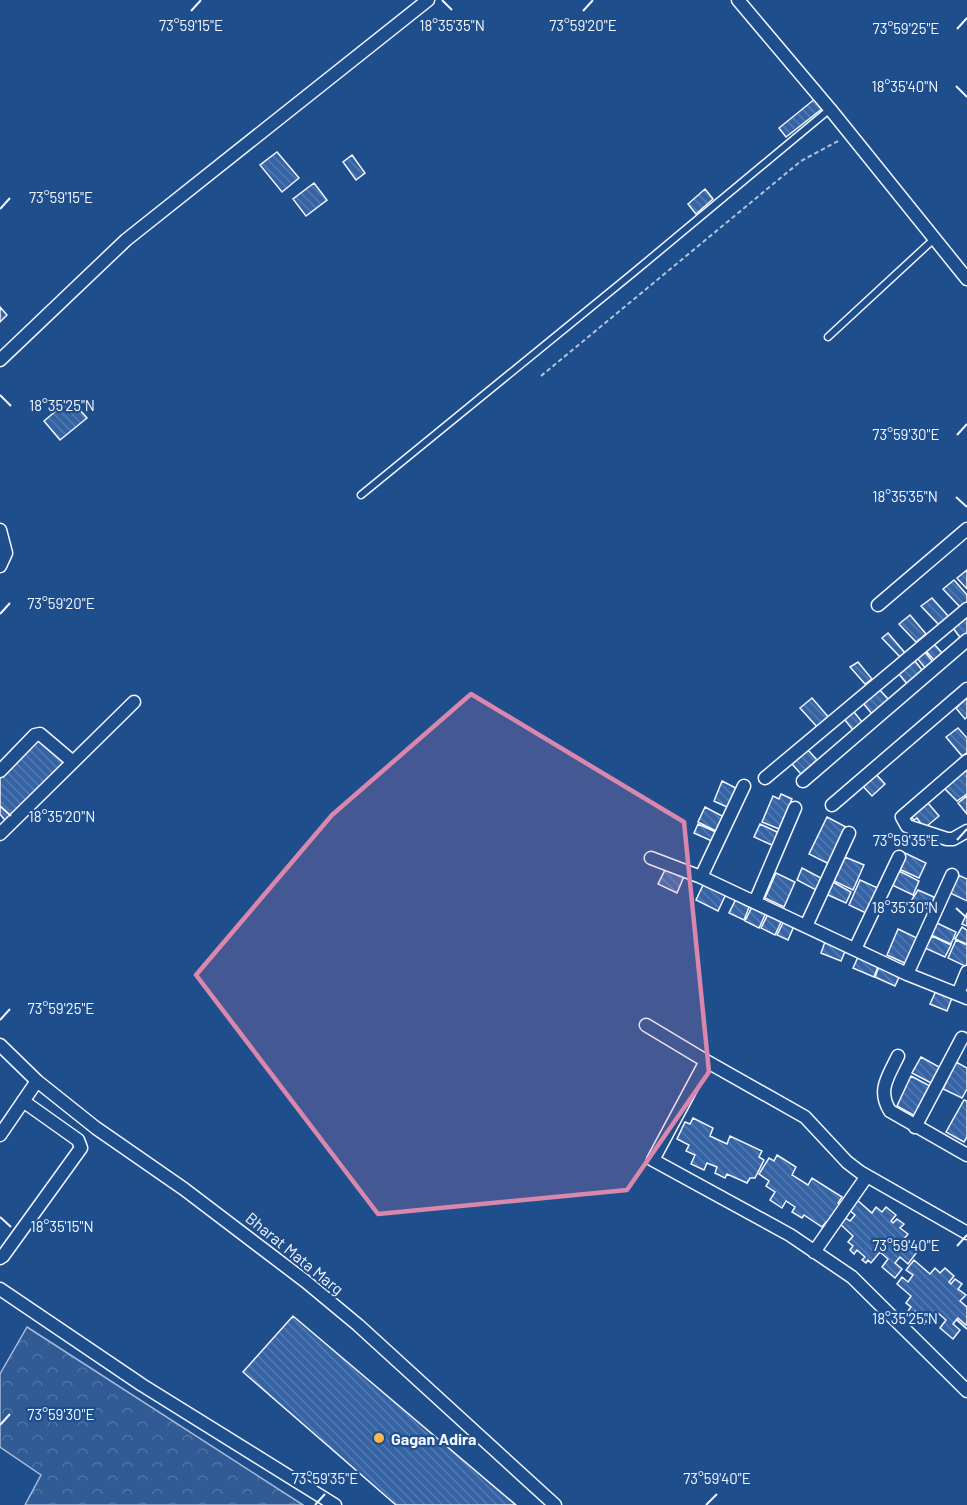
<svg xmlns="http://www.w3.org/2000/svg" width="967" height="1505" font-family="Barlow,sans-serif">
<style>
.park{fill:url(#park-crowns);stroke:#a8bbd7;stroke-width:1.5}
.building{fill:url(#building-back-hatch);stroke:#f2f6ff;stroke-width:1.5}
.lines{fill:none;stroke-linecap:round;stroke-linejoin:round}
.lane-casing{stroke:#f2f6ff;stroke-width:9}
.street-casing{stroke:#f2f6ff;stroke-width:15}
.path{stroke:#b3c4dc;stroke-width:2;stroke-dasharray:4.5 3;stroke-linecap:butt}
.lane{stroke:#1f4e8c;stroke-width:6}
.street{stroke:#1f4e8c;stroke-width:12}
.marked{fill:#da87ad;fill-opacity:0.2;stroke:#da87ad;stroke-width:4.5;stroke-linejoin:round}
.ticks{fill:none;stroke:#f2f6ff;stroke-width:2}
.poi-dot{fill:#ffb74d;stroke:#1f4e8c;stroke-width:2}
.labels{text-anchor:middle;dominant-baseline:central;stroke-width:4.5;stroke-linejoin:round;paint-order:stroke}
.street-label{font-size:16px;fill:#f2f6ff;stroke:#1f4e8c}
.poi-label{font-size:16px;font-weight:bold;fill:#f2f6ff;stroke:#1f4e8c;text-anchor:start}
.ticks-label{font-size:15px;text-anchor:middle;fill:#f2f6ff;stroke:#1f4e8c;stroke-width:4.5;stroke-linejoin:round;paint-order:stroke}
</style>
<defs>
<pattern id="park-crowns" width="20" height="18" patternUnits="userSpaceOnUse" patternTransform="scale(1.5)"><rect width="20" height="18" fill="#305b95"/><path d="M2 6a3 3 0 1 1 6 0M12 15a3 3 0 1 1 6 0" fill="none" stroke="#4e73a5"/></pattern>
<pattern id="building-back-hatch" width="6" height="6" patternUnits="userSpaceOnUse" patternTransform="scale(1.5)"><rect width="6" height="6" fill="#3563a3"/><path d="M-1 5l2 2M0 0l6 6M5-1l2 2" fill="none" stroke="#537ab1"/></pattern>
</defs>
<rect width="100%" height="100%" fill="#1f4e8c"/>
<path class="park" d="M27,1327L303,1505H304H25L41,1475L0,1447V1374Z"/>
<path class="building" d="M816,98L823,108L786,137L779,128Z
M277,152L299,178L282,192L260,165Z
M352,155L365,173L356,180L343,162Z
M314,183L327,200L306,216L293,199Z
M705,189L713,199L696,214L688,204Z
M0,307L7,315L0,322Z
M70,399L87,418L60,440L44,421Z
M967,570V589L957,578Z
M954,580L967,595V602L960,607L943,589Z
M932,598L949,617L939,625L921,606Z
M910,615L926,634L916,642L899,624Z
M967,616V635L962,640L953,628Z
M888,633L906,654L901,658L882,638Z
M934,644L943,654L935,661L926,651Z
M925,652L934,663L926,669L917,658Z
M915,661L922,670L907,684L899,674Z
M858,662L872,679L865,684L850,667Z
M879,689L889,700L872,714L863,703Z
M812,698L830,719L819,729L800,708Z
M967,698V717L965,719L956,708Z
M854,712L862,722L853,730L844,719Z
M958,728L967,738V753L962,756L946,737Z
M41,735L68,768L12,829L0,814V777Z
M808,750L817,760L801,774L792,764Z
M967,766V794L957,801L943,787Z
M874,772L885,784L872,796L861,784Z
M722,781L738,789L729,808L714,801Z
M781,794L792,799L779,829L762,822L773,796L779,799Z
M967,796V814L958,803Z
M927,802L939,816L927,826L921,824L917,818L914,820L911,817Z
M705,807L724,817L718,832L698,822Z
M827,817L846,827L829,864L809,854Z
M698,824L718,833L714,842L694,833Z
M760,824L779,833L774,846L754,837Z
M905,853L926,863L919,878L899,869Z
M845,857L864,865L853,890L834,881Z
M667,866L685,874L677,893L658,884Z
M802,868L821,878L816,890L797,880Z
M899,871L919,881L913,895L892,885Z
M776,873L795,882L784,907L765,898Z
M958,875L967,879V901L950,893Z
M860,880L880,889L868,914L849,905Z
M831,881L851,892L846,903L826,894Z
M704,883L726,894L718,911L696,900Z
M918,890L936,898L931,910L911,901Z
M736,899L750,905L744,920L729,913Z
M752,907L766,913L759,928L745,921Z
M967,913V926L962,924Z
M768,914L782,920L775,935L761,928Z
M784,921L794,926L788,940L777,935Z
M937,923L956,932L951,944L931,935Z
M962,927L967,930V944L955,939Z
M898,929L919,939L907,964L887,955Z
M932,936L951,945L945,957L925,948Z
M826,939L846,949L841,961L821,953Z
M956,940L967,945V967L948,958Z
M859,955L879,964L874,977L853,968Z
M880,964L901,973L895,986L875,977Z
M936,991L952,998L947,1011L930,1004Z
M921,1057L941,1068L933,1084L912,1073Z
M956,1062L967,1068V1089L962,1098L943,1089Z
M911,1076L932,1087L917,1117L897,1106Z
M964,1100L967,1101V1137L964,1142L946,1132Z
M693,1118L713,1128L710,1136L727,1144L730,1136L762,1151L759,1157L764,1160L755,1178H750L747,1183L727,1174L725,1178L715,1173L717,1167L707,1163L704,1170L691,1164L695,1155L686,1151L689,1145L677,1139L685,1122L690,1124Z
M777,1155L796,1167L792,1175L808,1185L812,1178L842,1197L838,1203L842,1206L831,1223L826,1222L822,1227L804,1215L802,1218L792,1212L795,1207L786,1201L782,1208L770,1200L775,1192L766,1186L769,1181L759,1174L769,1158L774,1161Z
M856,1199L872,1213L876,1207L882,1212L886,1207L896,1215L891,1221L893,1223L897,1219L904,1224L900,1228L908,1234L902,1241L917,1252L908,1264L900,1257L895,1263L902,1269L895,1278L882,1267L888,1259L880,1252L871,1263L868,1260L866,1263L862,1260L865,1257L857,1250L854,1254L850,1250L853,1246L848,1242L853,1236L839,1223L844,1217L850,1221L855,1215L848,1209Z
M914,1260L930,1274L935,1268L940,1273L945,1268L954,1276L949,1282L951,1284L955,1279L962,1284L958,1289L966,1295L960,1301L967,1307V1323L966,1325L958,1318L953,1324L960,1330L953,1339L940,1328L946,1320L938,1313L929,1324L926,1321L924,1324L921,1321L923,1318L915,1311L912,1315L908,1311L911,1307L906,1303L911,1296L897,1284L902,1277L908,1282L913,1275L906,1270Z
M293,1316L516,1505H396L243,1372Z"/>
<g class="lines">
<g class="lane-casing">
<path id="lane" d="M828,337L934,239
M361,495L633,273L830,109"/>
</g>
<g class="street-casing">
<path id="street" d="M738,0L830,109L967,279
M0,360L126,240L428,0
M0,530L6,553L0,566
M878,605L967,529
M967,761L902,817L907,826L947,839H953L967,831
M0,771L35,735L40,734L73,762
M765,778L967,609
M803,781L967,640
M832,805L967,689
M0,834L134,702
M651,858L701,877L907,974L967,998
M701,877L744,786
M755,902L795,808
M806,926L849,833
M855,949L899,857
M907,974L952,875
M958,994L967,972
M646,1025L706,1061L805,1117L847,1162L860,1172L967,1233
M0,1045L37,1081L96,1128L184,1189L305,1281L358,1325L555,1505
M898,1056C888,1077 877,1090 890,1111L967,1155
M706,1061L653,1160L790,1235L852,1277L967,1391
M915,1127L962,1038
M0,1135L37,1081
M814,1252L867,1176
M0,1258L3,1256L81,1148L78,1140L23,1101
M0,1289L142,1385L335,1505"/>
</g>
<path class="path" d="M541,376L801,161L840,140"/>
<use href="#lane" class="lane"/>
<use href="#street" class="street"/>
</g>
<path class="marked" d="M471,694L684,822L709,1072L627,1190L378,1214L196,975L332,815Z"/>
<path class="ticks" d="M442,0L452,10M191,11L201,0M583,11L593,0M957,29L967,18M956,86L967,97M0,209L10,198M0,395L11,406M957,435L967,424M956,497L967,507M0,614L10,603M0,806L11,816M957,840L967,829M956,908L967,918M0,1020L10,1009M0,1217L11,1227M957,1246L967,1235M956,1319L967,1329M0,1425L10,1414M315,1505L325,1494M706,1505L717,1494"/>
<circle class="poi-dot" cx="379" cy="1438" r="6"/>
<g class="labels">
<g class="street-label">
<text transform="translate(295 1253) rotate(39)">Bharat Mata Marg</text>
</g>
<g class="poi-label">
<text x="391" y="1438">Gagan Adira</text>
</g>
</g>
<g class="ticks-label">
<text x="452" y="31">18°35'35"N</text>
<text x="191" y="31">73°59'15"E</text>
<text x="583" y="31">73°59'20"E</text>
<text x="906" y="34">73°59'25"E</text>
<text x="905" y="92">18°35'40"N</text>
<text x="61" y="203">73°59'15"E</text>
<text x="62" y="411">18°35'25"N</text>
<text x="906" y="440">73°59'30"E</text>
<text x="905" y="502">18°35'35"N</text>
<text x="61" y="609">73°59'20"E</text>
<text x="62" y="822">18°35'20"N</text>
<text x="906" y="846">73°59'35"E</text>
<text x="905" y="913">18°35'30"N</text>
<text x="61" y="1014">73°59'25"E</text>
<text x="62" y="1232">18°35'15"N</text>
<text x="906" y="1251">73°59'40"E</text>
<text x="905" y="1324">18°35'25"N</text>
<text x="61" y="1420">73°59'30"E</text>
<text x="325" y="1484">73°59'35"E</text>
<text x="717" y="1484">73°59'40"E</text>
</g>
</svg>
